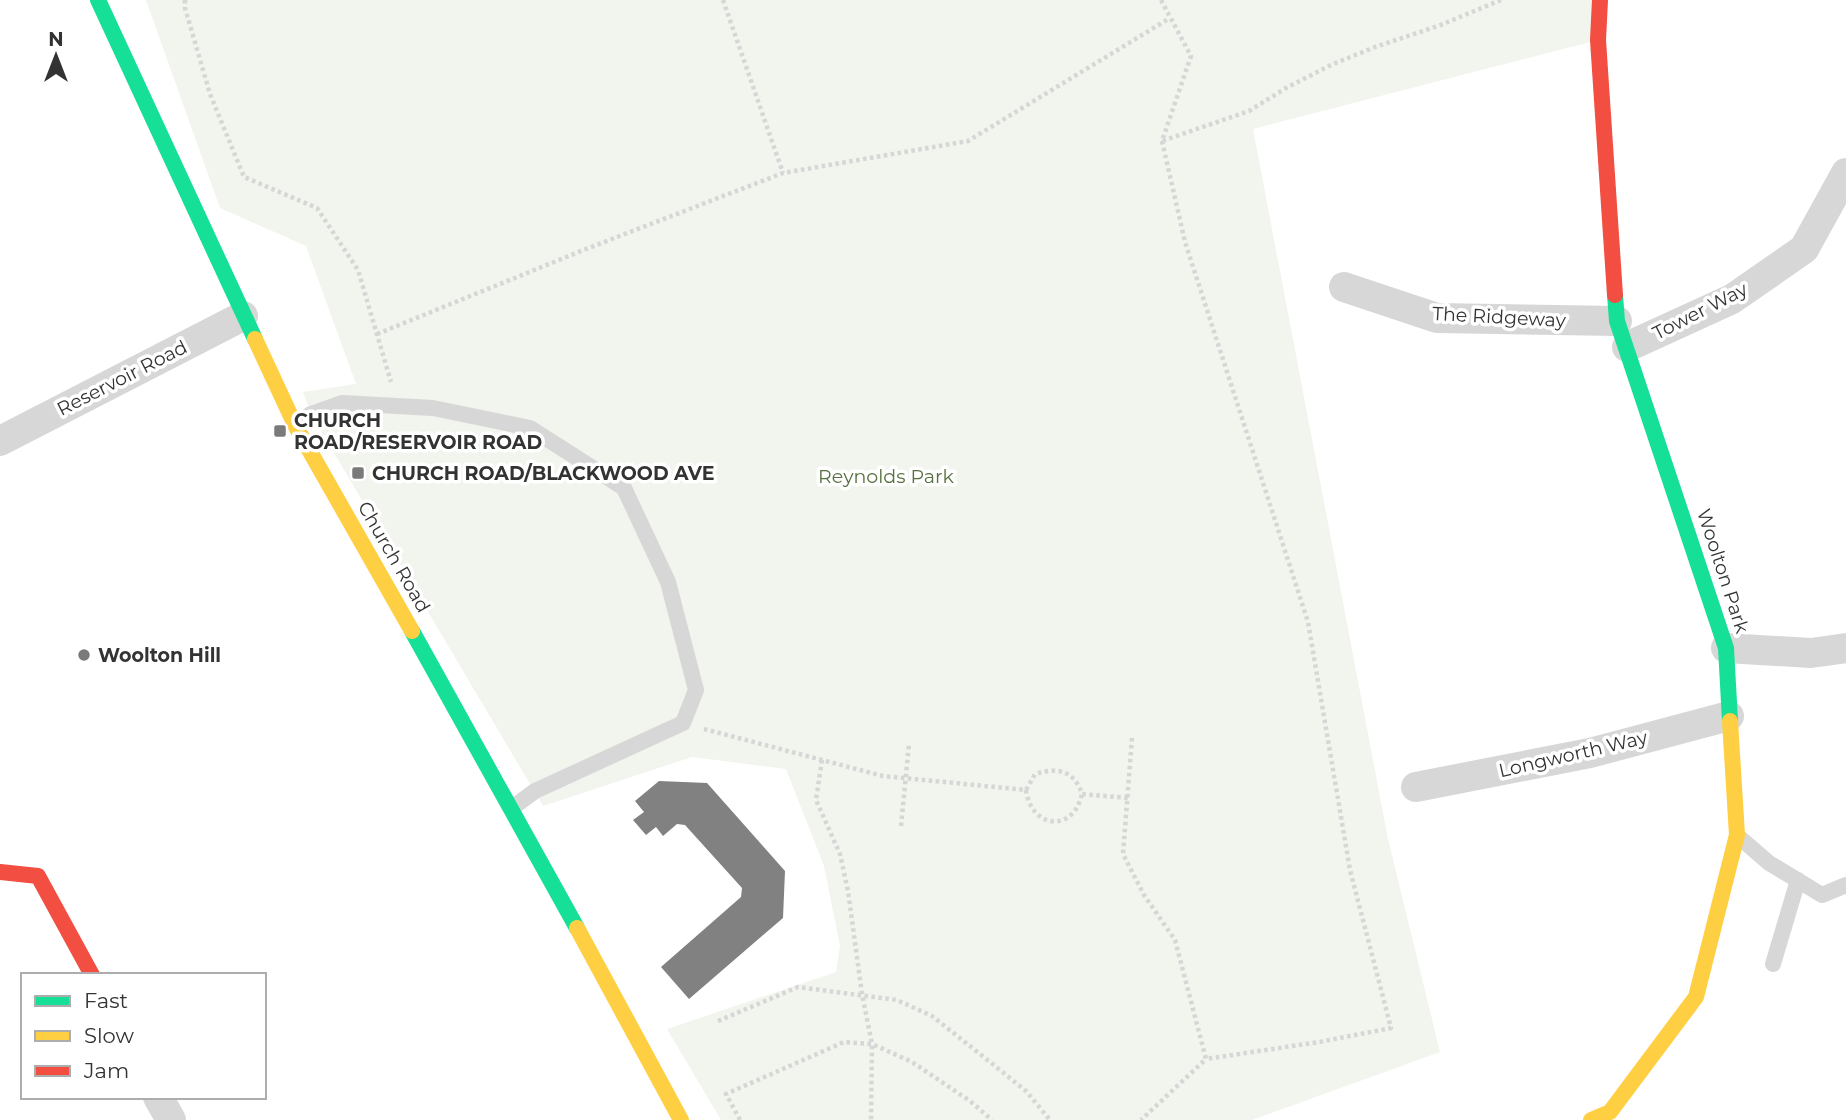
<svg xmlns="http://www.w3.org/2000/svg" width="1846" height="1120" font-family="Montserrat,sans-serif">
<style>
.green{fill:#f1f5ed}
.building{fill:#818181}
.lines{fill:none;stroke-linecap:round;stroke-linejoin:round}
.path{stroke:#d6d6d6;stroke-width:4.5;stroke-dasharray:3.5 3.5;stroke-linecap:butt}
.lane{stroke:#d7d7d7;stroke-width:16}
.street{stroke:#d7d7d7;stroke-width:30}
.fast{stroke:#16e098;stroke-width:16}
.slow{stroke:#ffcf43;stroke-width:16}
.jam{stroke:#f24e42;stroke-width:16}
.poi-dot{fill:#7a7a7a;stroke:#fff;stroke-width:2.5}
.labels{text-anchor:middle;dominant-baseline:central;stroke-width:7;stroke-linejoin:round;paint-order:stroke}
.street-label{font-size:19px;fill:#333;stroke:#fff}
.poi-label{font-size:19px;font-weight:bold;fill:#333;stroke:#fff;text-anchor:start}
.park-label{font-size:19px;fill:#56703f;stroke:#fff}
</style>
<rect width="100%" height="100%" fill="#fff"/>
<path class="green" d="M146,0H1601L1598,40L1253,129L1388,839L1440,1052L1252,1120H721L667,1029L836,972L840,946L824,866L786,769L692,757L543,806L311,414L303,392L356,384L306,246L220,208Z"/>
<path class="building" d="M659,781L707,783L785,871L783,918L689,999L661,967L741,897L742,888L685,825L677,824L663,836L656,827L646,835L633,820L644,812L635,801Z"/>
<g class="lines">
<path class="path" d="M185,0V8L210,94L244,177L317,208L358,270L391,382
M723,0L783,173
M1161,0L1191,56L1162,141L1249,111L1286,88L1331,65L1375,47L1438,26L1501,0
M1162,141L1185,242L1308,622L1350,870L1391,1028L1319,1042L1206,1059
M377,334L586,249L783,173L968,141L1170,18
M704,729L883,776L1026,790L1035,774C1057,767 1074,770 1082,794L1128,798
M1132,738L1123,854L1144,895L1175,940L1206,1059L1141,1120
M822,760L816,800L840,854L848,891L862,994L872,1044L871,1120
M1026,790C1031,828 1073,834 1082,794
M901,826L909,744
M718,1021L798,987L897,1000L932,1016L980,1054L1026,1091L1050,1120
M740,1120L726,1094L844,1042L872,1044L912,1062L970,1101L992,1120"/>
<path class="lane" d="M296,424L311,414L342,403L433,408L530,428L624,488L668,582L696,690L683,723L535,791L512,808
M1739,837L1769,863L1822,895L1846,885
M1773,964L1798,880"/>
<path class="street" d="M1344,287L1437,318L1617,321
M1627,347L1732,299L1804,249L1846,173
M0,441L243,316
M1726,648L1811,653L1846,648
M1416,787L1590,753L1729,716
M158,1097L171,1120"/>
<path class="fast" d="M98,0L255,339
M1615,295L1617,321L1726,648L1730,721
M412,631L577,928"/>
<path class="slow" d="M255,339L295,425L412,631
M577,928L681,1120
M1591,1120L1610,1112L1696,997L1737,835L1730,721"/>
<path class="jam" d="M1600,0L1598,40L1615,295
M0,872L38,876L92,975"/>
</g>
<g class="poi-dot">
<rect x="273" y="424" width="14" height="14" rx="3.5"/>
<rect x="351" y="466" width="14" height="14" rx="3.5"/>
<circle cx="84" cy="655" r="7"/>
</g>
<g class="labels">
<g class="street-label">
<text transform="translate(1700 311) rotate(-27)">Tower Way</text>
<text transform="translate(1499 317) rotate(3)">The Ridgeway</text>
<text transform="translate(122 378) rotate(-27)">Reservoir Road</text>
<text transform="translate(394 557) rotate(60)">Church Road</text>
<text transform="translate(1723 571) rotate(72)">Woolton Park</text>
<text transform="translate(1573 754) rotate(-13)">Longworth Way</text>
</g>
<g class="poi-label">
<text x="294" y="420">CHURCH<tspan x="294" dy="22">ROAD/RESERVOIR ROAD</tspan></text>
<text x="372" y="473">CHURCH ROAD/BLACKWOOD AVE</text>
<text x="98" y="655">Woolton Hill</text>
</g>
<g class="park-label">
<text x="886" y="476">Reynolds Park</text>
</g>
</g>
<rect x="21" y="973" width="245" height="126" fill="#ffffff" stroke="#adadad" stroke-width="2"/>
<rect x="35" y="996" width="35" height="10" fill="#16e098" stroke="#adadad" stroke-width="2"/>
<text x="84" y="1008" font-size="21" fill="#333333">Fast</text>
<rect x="35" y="1031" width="35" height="10" fill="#ffcf43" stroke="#adadad" stroke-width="2"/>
<text x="84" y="1043" font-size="21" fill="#333333">Slow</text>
<rect x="35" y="1066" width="35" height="10" fill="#f24e42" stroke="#adadad" stroke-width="2"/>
<text x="84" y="1078" font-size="21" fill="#333333">Jam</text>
<g transform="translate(56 56)" stroke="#ffffff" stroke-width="5" paint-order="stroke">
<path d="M0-5L12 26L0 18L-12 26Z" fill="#333333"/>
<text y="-10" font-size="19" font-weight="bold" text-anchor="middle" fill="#333333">N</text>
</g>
</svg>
